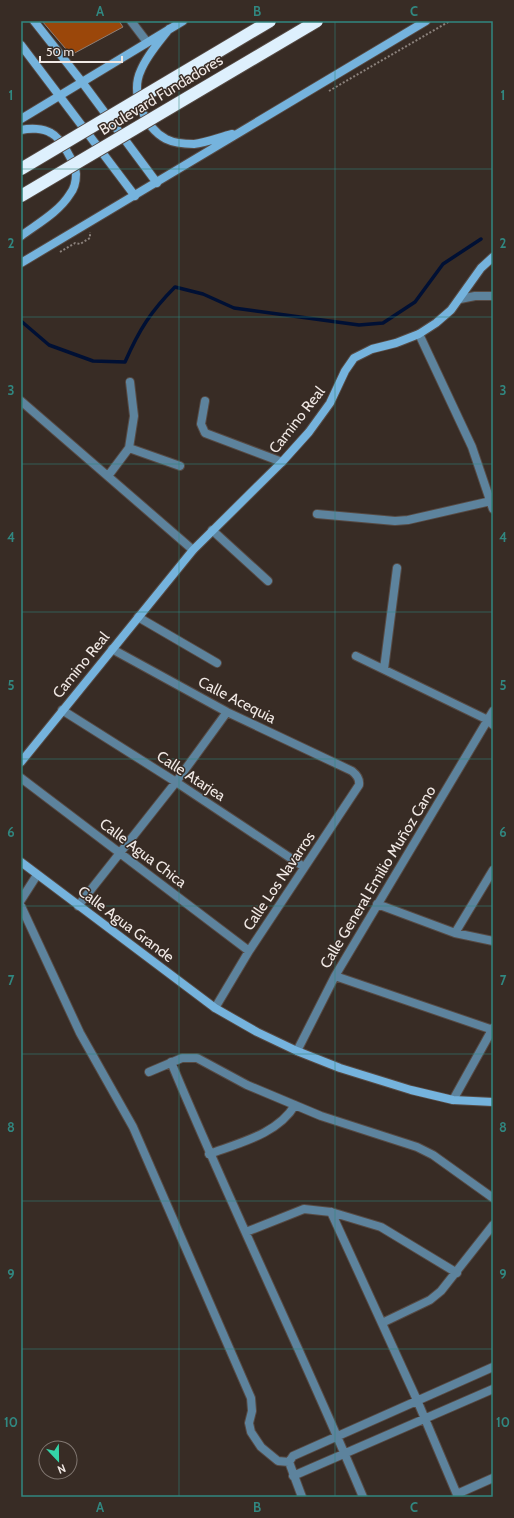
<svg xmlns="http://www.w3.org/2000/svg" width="514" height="1518" font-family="Cabin,sans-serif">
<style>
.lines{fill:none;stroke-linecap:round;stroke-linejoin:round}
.stream{stroke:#001034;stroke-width:3.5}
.building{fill:#9b470a;stroke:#8d7e76}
.street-casing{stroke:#564a44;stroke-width:10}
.secondary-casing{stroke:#564a44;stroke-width:10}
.path{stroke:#8c827c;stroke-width:2;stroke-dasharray:2 2;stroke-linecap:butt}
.street{stroke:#5d839d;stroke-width:8}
.secondary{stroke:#75b3dd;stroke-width:8}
.highway-bridge-casing{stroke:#564a44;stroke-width:14;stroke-linecap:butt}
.highway-bridge{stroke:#def0fd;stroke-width:12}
.grid{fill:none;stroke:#318780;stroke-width:1;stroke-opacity:0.55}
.labels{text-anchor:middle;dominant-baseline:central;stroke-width:3;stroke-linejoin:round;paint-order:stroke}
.street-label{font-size:15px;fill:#f1e9e5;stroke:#382c25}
.neatline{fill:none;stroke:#318780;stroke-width:1.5}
.grid-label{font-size:13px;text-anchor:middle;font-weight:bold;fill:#318780}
</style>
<rect width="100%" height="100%" fill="#382c25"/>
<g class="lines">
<path class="stream" d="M21,321L49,345L93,361L125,362C139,330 151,311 175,287L203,294L234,308L359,325L383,323L415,302L443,264L481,239"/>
</g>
<path class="building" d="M42,21H119L123,27L71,55Z"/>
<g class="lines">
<g class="street-casing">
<path id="street" d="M131,21L147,42
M460,299L475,296H493
M419,334L472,447L493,509
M21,401L193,550
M205,401L201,424L205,433L282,462
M129,448L180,466
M108,476L129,448L134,416L130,382
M317,514L395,521L408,520L491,501
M212,530L268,581
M138,617L217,663
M112,649L227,712L352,771C357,775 360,779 359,785L249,951L215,1008
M356,656L488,720L493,725
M384,669L397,568
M62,710L176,782L304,867
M21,778L249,951
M21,900L37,875
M377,904L455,933L493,941
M21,906L80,1033L133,1127L251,1398L252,1411L249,1423L251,1432L261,1447L278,1461L289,1462
M78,906L176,782L227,712
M455,933L493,870
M335,976L493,1030
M297,1051L335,976L493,711
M171,1062C232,1209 302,1351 363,1497
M149,1072L182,1058H197L247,1085L321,1116L417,1147L433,1155L493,1198
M453,1100L493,1028
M209,1154C239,1143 278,1134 295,1105
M331,1212L417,1400L458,1497
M246,1232L304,1209L331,1212L381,1227L457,1273
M382,1323L430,1300L441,1291L493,1225
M293,1476L493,1389
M457,1494L493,1478
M302,1497L289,1462L293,1456L493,1367"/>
</g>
<g class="secondary-casing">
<path id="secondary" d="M34,21L82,82L157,183
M169,29C159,42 147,55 141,70C130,93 144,127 166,139C174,143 186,144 194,144C206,143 220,137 232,134
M21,45L135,196
M21,119L183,21
M21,130C30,128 43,128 51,133C61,138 75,163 76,174C76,181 74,189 70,194C59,212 37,224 21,236
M21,263L426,21
M21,762L193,550L282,462L309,432L330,403L345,371L354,358L372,349L396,343L419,334L436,323L451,310L481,268L493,257
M21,862L215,1008L257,1032L297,1051L340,1068L411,1090L453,1100L493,1102"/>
</g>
<path class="path" d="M329,91L450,21
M60,252L75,243L80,244L90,238V232"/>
<use href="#street" class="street"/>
<use href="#secondary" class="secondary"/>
<g class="highway-bridge-casing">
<path id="highway-bridge" d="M21,169L270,21
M21,196L317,21"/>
</g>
<use href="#highway-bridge" class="highway-bridge"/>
</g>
<path class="grid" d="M179,21V1497M335,21V1497M21,169H493M21,317H493M21,464H493M21,612H493M21,759H493M21,906H493M21,1054H493M21,1201H493M21,1349H493"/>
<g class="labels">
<g class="street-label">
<text transform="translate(161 95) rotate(-31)">Boulevard Fundadores</text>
<text transform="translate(297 420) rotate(-52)">Camino Real</text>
<text transform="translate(81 665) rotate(-51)">Camino Real</text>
<text transform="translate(237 700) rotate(27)">Calle Acequia</text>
<text transform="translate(191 776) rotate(33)">Calle Atarjea</text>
<text transform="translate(143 853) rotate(37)">Calle Agua Chica</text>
<text transform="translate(378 877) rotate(-59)">Calle General Emilio Muñoz Cano</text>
<text transform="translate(279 881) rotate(-56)">Calle Los Navarros</text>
<text transform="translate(126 924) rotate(37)">Calle Agua Grande</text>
</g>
</g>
<rect width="514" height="1518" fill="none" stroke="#382c25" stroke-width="44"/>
<g transform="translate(58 1460) rotate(158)"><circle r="19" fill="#382c25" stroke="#827872"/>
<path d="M0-3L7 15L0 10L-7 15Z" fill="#34d4a8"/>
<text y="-6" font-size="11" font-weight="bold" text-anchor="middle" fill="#f1e9e5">N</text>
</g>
<path d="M40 56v6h82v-6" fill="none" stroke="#f1e9e5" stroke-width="2"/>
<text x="46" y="56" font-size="12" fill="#f1e9e5" stroke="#382c25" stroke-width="3" paint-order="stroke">50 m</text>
<rect x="22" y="22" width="470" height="1474" class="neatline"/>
<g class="grid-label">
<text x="100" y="16">A</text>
<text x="257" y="16">B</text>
<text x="414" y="16">C</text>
<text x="11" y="100">1</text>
<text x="503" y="100">1</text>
<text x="11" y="248">2</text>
<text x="503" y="248">2</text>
<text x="11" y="395">3</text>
<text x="503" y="395">3</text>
<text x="11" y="542">4</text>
<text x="503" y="542">4</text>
<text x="11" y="690">5</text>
<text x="503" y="690">5</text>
<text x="11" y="837">6</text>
<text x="503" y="837">6</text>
<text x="11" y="985">7</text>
<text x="503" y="985">7</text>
<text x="11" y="1132">8</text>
<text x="503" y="1132">8</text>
<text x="11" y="1279">9</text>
<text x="503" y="1279">9</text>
<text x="11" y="1427">10</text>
<text x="503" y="1427">10</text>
<text x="100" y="1512">A</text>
<text x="257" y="1512">B</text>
<text x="414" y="1512">C</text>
</g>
</svg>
